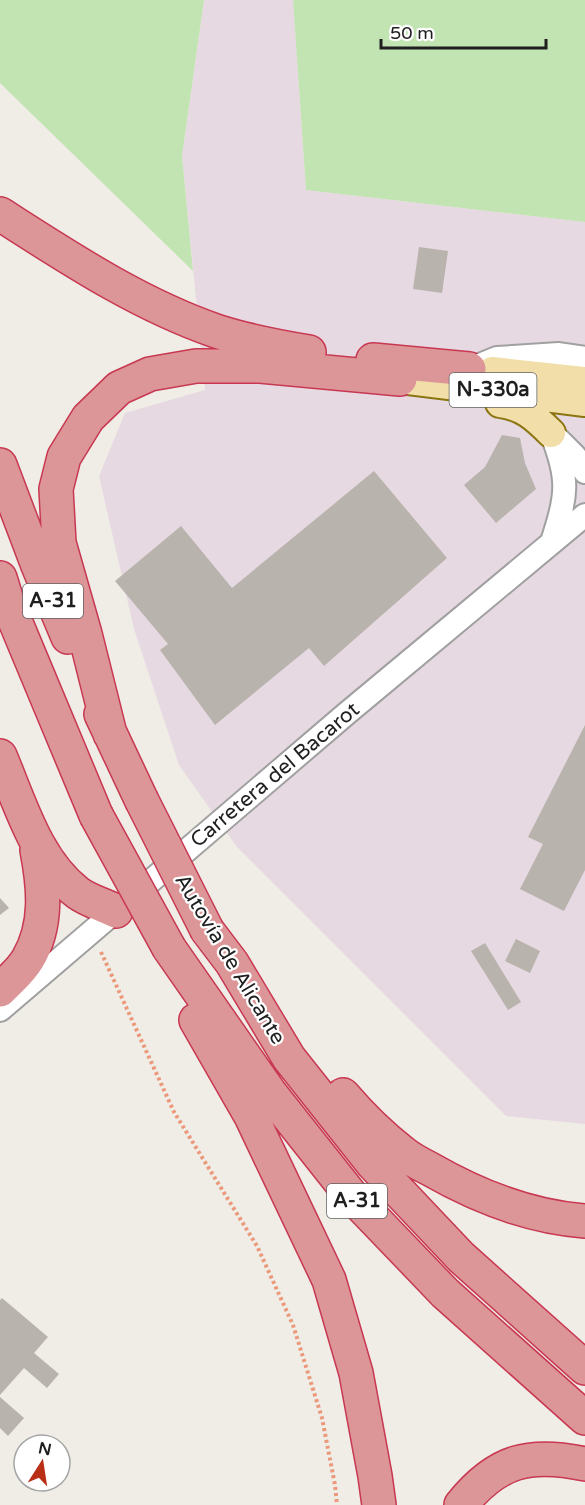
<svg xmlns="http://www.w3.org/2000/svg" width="585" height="1505" font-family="'Varela Round',sans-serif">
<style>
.industrial{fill:#e7d9e2}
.grass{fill:#c2e3b2}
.building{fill:#b8b3ac}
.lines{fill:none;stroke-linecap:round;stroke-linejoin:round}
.minor-casing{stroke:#a0a0a0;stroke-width:26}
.major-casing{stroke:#8a7510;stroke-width:32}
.highway-casing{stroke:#c83852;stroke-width:36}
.path{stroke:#eb987b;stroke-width:4;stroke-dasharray:3 3;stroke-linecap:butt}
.minor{stroke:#fff;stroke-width:22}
.major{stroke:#f2dea8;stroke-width:28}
.highway{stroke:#dd9698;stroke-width:33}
.highway-bridge-casing{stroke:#c83852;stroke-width:36;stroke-linecap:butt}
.highway-bridge{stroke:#dd9698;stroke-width:33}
.labels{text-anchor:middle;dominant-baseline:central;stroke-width:4.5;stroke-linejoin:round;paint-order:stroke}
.shield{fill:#fff;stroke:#626262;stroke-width:1.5}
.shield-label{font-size:20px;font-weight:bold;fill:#1f1f1f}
.street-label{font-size:21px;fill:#1f1f1f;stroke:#fff}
</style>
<rect width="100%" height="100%" fill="#efede6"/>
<path class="industrial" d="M204,0H293L306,190L585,222V1124L506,1116L237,847L179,765L134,629L99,476L125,413L205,390L182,156Z"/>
<path class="grass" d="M0,0H204L182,156L193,271L0,83Z
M293,0H585V222L306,190Z"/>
<path class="building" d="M419,247L448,251L442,293L413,289Z
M502,435L520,438L525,463L536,489L496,523L464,485L485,467Z
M374,471L447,558L324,666L309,648L215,725L160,650L168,644L115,581L181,526L232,588Z
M585,725V870L564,911L520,889L543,844L528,837Z
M0,898L9,908L0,915Z
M516,939L540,951L530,973L505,961Z
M485,943L521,1002L508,1010L471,951Z
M2,1298L48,1337L34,1353L59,1374L47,1388L24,1368L0,1395V1300Z
M0,1397L24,1418L8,1436L0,1428Z"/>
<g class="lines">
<g class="minor-casing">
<path id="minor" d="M475,367L497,358L559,354L585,358
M551,433C570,480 567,495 552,542
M559,440L575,456L585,472
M0,1010L346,714L585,515"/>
</g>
<g class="major-casing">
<path id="major" d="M492,371L585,381
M400,379L585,402
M500,403C523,406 535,417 551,433"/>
</g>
<g class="highway-casing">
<path id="highway" d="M0,214C69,258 138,304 216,331C246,341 279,347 309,352
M373,360L469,369
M0,465L37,563L68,637
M0,578L8,604L96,815
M101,714L141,799
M110,734L85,634L59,543L56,489L64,457L88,418L119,388L150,374L196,366H260L400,379
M0,756C20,803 36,861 78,893C89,901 104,905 116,911
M207,930L232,963L289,1058L373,1164L461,1257L585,1368
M169,948L270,1093L350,1194L445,1293L585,1418
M0,990C10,980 21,971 28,959C48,925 44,887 37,850
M196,1020L251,1116L329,1280L356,1373L375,1476L379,1505
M343,1095C361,1116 380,1135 402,1152C410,1159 420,1164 430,1169C477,1196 530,1217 585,1221
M461,1505C497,1460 530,1452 585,1464"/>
</g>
<path class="path" d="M101,952L174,1112L257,1246L293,1325L322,1418L335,1485L337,1505"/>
<use href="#minor" class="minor"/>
<use href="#major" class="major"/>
<use href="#highway" class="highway"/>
<g class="highway-bridge-casing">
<path id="highway-bridge" d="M141,799L207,930
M96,815L169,948"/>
</g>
<use href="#highway-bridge" class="highway-bridge"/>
</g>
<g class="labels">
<g class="shield">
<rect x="449.5" y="373" width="87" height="34" rx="4.5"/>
<rect x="23" y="584" width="60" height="34" rx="4.5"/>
<rect x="327" y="1184" width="60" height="34" rx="4.5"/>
</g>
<g class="shield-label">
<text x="493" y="390">N-330a</text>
<text x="53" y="601">A-31</text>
<text x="357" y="1201">A-31</text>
</g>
<g class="street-label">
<text transform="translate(275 775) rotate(-40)">Carretera del Bacarot</text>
<text transform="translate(230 959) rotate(59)">Autovía de Alicante</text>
</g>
</g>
<g transform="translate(42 1463) rotate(12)"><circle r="28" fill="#ffffff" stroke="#a5a5a5" stroke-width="1.5"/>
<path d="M0-4.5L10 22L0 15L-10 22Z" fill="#b82f16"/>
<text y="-9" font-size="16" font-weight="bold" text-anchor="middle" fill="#1f1f1f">N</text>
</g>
<path d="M381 39v9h165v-9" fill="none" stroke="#1f1f1f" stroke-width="3"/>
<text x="390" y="39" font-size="18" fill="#1f1f1f" stroke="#ffffff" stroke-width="4.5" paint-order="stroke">50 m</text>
</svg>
